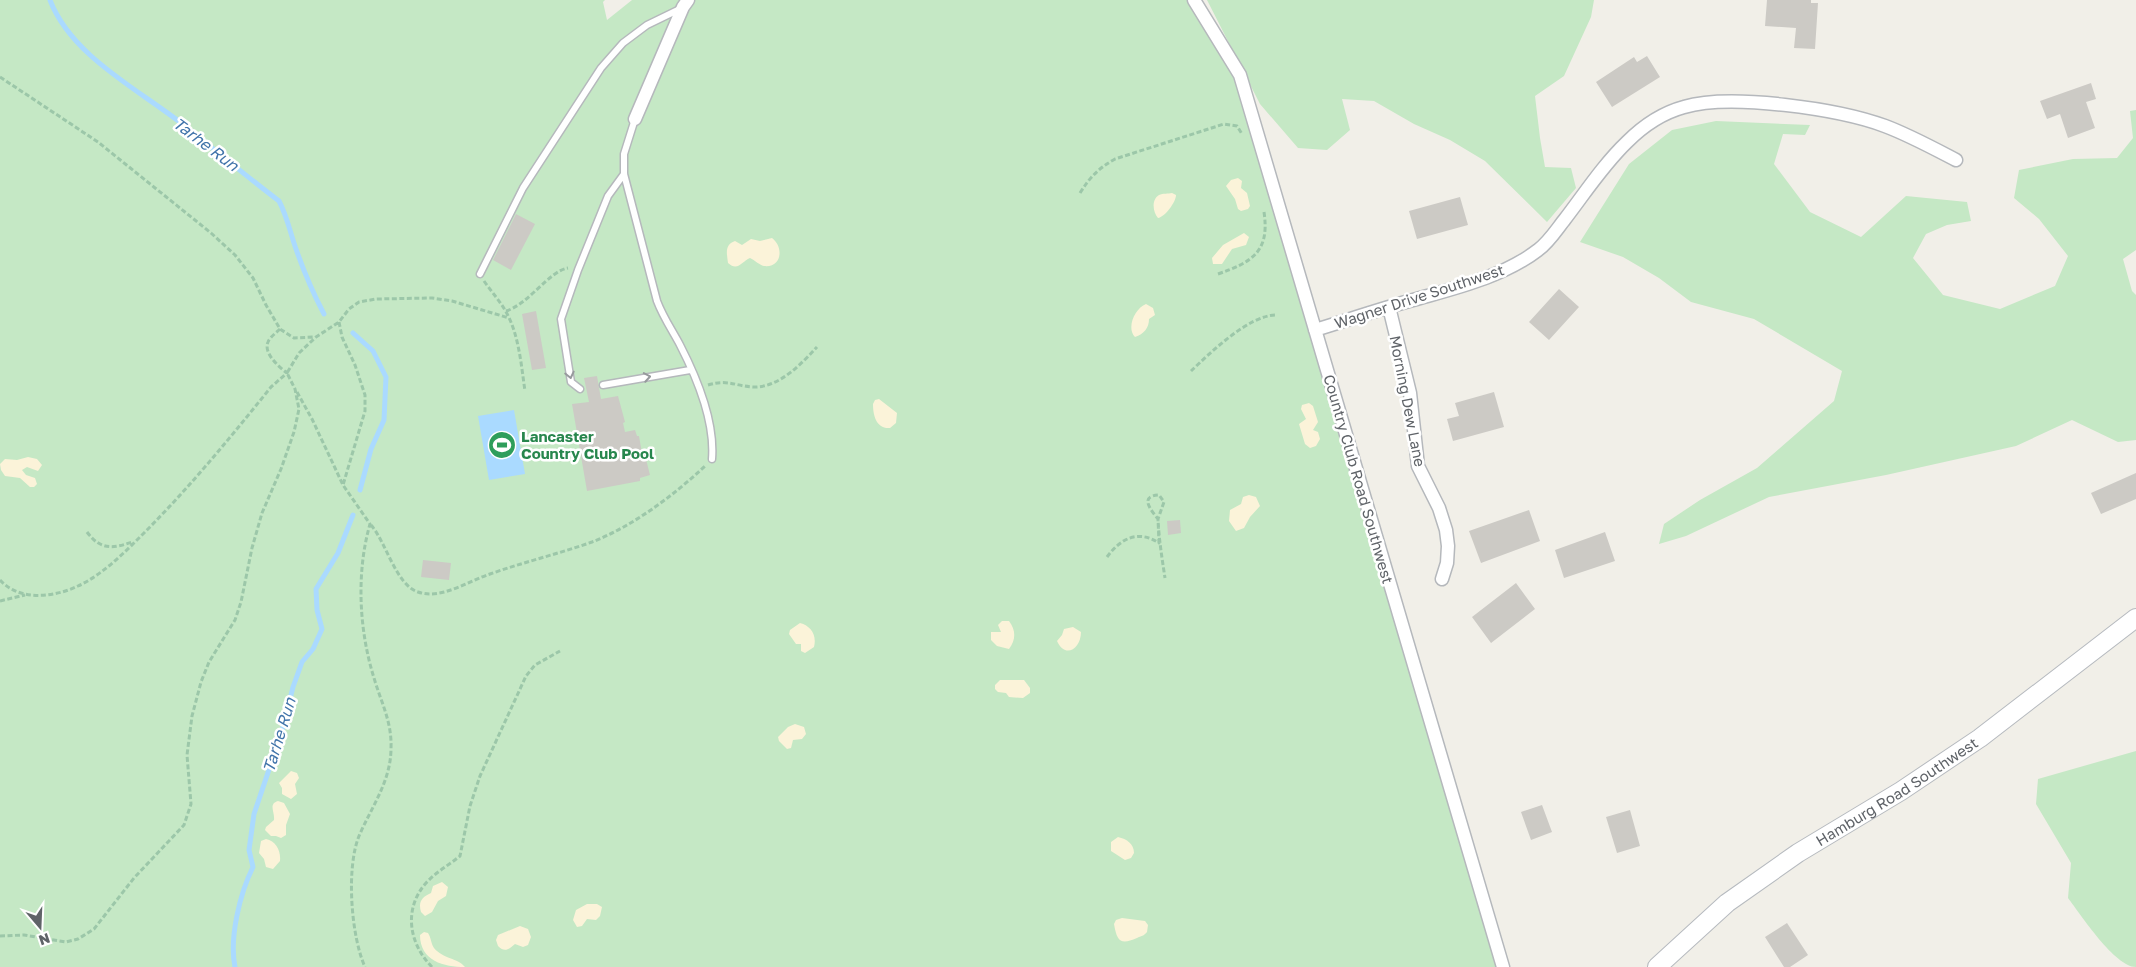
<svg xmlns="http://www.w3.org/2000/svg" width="2136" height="967" font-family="'Golos Text',sans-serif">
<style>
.green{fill:#c5e8c5}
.sand{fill:#fbf3d9}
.water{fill:#aadaff}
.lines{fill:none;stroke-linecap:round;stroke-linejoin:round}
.stream{stroke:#aadaff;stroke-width:5}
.building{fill:#cccac5}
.lane-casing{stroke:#b5b8bc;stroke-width:9}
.street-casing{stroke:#b5b8bc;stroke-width:15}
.secondary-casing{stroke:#b6babf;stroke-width:20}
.path{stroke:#9cc7a9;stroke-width:3;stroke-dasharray:5 2.5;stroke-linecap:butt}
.lane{stroke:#fff;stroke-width:6}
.street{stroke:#fff;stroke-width:12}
.secondary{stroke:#fff;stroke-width:18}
.oneway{stroke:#979a9d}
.labels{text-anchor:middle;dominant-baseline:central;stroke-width:5;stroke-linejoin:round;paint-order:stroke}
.street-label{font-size:15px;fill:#5f6368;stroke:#fff}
.leisure-label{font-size:15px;font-weight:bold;fill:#27864d;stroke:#fff;text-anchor:start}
.water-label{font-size:16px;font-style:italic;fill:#4174aa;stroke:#fff}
</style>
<rect width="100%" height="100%" fill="#f1efe8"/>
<path class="green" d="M0,0H605L603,2L607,20L632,0H1194L1240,75L1503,967H0Z
M1207,0H1594L1591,17L1564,76L1535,96L1540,138L1545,167L1571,168L1576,188L1547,222L1485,161L1450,140L1414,124L1374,101L1342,99L1350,130L1327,150L1298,148L1260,104Z
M2136,110V250L2123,259L2132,291L2136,295V440L2118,442L2072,420L2016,446L1886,475L1769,497L1686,536L1659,544L1664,524L1700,500L1757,468L1834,401L1842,371L1754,319L1691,302L1659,278L1623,257L1580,242L1629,164L1672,130L1716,121L1810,125L1805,135L1783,134L1774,164L1810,212L1861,237L1906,196L1967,202L1971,221L1947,225L1926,234L1913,258L1943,295L2000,309L2055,286L2068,256L2039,219L2014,198L2019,170L2073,159L2117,158L2133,138L2130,111Z
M2136,751V967C2115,967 2081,915 2068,898L2071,863L2036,804L2038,779Z"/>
<path class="sand" d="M1238,178L1242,181L1241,188L1247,193L1250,206L1248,209L1241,211L1238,209L1235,199L1226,186L1231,180Z
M1172,193L1176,195C1176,202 1165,217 1158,218C1153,212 1151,200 1159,195C1163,193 1168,194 1172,193Z
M1244,233L1249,237L1246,245L1232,249L1222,264H1213L1212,258L1223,245Z
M772,238C784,247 782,268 764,266C759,265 755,260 750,258C742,261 738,272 728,263C727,254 724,245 735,241L742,245L751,239L760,241Z
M1146,304L1153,308L1155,315L1149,319C1149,328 1144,334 1135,337C1126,328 1135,308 1146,304Z
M879,399L897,413L896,423L890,428C876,429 873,415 873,404L875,400Z
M1309,403L1313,406L1318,422L1313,430L1318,432L1320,439L1316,446L1310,448L1305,444L1299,424L1306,419L1301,409L1302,405Z
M28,457L37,459L42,465L38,471L27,467L22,470L26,475L35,478L37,484L34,487H30L20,478L5,476L1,470L0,464L5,459L17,460Z
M1249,495L1256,497L1260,506L1250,517L1244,528L1236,531L1229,521L1230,510L1241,504L1243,497Z
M1002,621H1009C1016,630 1016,640 1009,649L997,646L991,640V632H1001L998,625Z
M800,623C811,626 817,635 814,647L805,653L801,651V644H796L789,634L790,630Z
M1073,627L1081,632C1081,649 1065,659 1057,641L1062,635L1064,629Z
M1000,680H1024L1030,688V693L1023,698L1009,697L1006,693L998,692L995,689V685Z
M795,724L804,727L806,734L802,739L793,740L791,748L787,749L779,741L778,737L788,727Z
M291,771L297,773L299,778L295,784L297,794L291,799L282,794V788L279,783Z
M278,801L284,803L290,814L286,825V835L281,838L276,836H271L265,830L266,827L274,820C275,812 268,804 278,801Z
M1118,837C1127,839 1134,844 1134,853L1131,858L1125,860L1111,851V842Z
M266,839C276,841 281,851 280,861L273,869L266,867L264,859L259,853L261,841Z
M442,882L448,887L446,896L438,901L432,912L425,916L421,912C418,902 422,897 431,893L433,886Z
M587,904H597L602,907L600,916L596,920L587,919L582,926L577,927L573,920L576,910Z
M1122,918L1145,921L1148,925L1147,932C1144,936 1141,936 1137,938C1121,945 1117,942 1114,924L1116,920Z
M520,926L528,929L531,937L528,945L523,947L515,944C509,949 505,953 498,946L496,940L498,935Z
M424,932L428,933C431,937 431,944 434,948C443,959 458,958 465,967C444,967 420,961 420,935Z"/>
<path class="water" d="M514,410L525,474L489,480L478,416Z"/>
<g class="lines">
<path class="stream" d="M50,0C71,55 136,88 181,123C214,149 246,176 279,201C287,216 290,232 296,249C304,272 313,293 324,314
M353,333L373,351L386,377L384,420L371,449L360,490
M235,967C229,938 240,893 253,867L249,850L254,814L282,731L293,687L302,662L313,649L322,629L317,610L316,589L338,553L353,515"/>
</g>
<path class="building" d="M1767,0H1811V3H1818L1815,49L1794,48L1796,28L1765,26Z
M1647,56L1660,77L1612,107L1596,82L1634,57L1637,62Z
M2091,83L2096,99L2086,102L2095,128L2068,138L2060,114L2047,119L2040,101Z
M1460,197L1468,225L1417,239L1409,211Z
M516,214L535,224L511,270L493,260Z
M1559,289L1579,307L1549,340L1529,322Z
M536,311L546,368L532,370L522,314Z
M597,376L601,399L618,396L625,422L623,423L625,432L635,430L637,436H639L643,459H646L650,475L640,478V481L587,491L572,404L589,402L584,378Z
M1494,392L1504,427L1453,441L1447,419L1459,416L1455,403Z
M2136,473V499L2101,514L2091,493Z
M1529,510L1540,541L1481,563L1469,531Z
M1180,520L1181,533L1168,535L1167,521Z
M1605,532L1615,561L1564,578L1555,550Z
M423,560L451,563L449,580L421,577Z
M1516,583L1535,609L1491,643L1472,617Z
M1542,805L1552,832L1531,840L1521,812Z
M1630,810L1640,846L1617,853L1606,817Z
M1787,923L1808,955L1790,967H1784L1765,937Z"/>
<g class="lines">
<g class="lane-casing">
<path id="lane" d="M635,119L624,154V174L657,301C663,317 672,330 680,345C697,378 715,422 712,459
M480,274L523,188L601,68L623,43L647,25L682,8
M603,385L690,370
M580,389L571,382L561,319L578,270L608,196L624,174"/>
</g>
<g class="street-casing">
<path id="street" d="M1194,0L1240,75L1503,967
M635,119L683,7L688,0
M1389,307L1410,393L1418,466L1439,508L1446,530L1448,546L1447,563L1442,579
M1315,330C1348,320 1380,309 1413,300C1455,288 1503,277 1538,250C1549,242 1557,229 1565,219C1585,193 1603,165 1627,142C1642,127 1662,113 1684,107C1730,93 1839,109 1885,126C1909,135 1933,148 1956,160"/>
</g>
<g class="secondary-casing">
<g id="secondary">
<path id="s1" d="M1657,967L1727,903L1798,853L1901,791L1980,738L2136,618"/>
</g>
</g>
<path class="path" d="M0,77L98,142L211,233L235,255L253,278L266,305L280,329L294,338L314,337
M1080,193C1090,177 1099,168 1115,159L1224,124L1237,126L1242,134
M1218,274C1252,262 1270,252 1264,212
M484,281C491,291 499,300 505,310C519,334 521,364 525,391
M506,311C529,304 549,271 568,268
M339,322L342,337L355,365L365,395V411L343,485
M1191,371C1210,353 1249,315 1276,315
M708,385C728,379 735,386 753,387C779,388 801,364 817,347
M297,392L312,419L343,485L370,524C356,573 359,630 374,678C381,702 392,722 391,748C391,781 372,806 359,836C346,868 351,936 365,967
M371,525C386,542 396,585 418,592C441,600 469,581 490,574C524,562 558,554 592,542C633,526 673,496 705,466
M87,532C100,550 113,549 132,542
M1107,557C1120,539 1138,529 1159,543L1158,519L1164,502L1159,495C1138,496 1152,511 1158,519C1159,540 1162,558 1165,578
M0,580C19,601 53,598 78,586C102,575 124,553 143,534C189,488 230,438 271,387L287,373C279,367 263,353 268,342C270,337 277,332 280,329
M0,601L25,595
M0,936L24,935L66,942L78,939L94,929L134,878L184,825L191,804L187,755L192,716L201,682L209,662L235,620L241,602L252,548L262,513L281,469L294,432L299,409L295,389L287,373L299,353L316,337L339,322L349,309L359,302L376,299L432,298L452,301L509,318
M432,967C409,944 403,909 426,883C436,872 449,865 460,856L470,806L480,776L526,676L535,665L560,651"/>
<use href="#lane" class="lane"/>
<use href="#street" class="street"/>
<use href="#secondary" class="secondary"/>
</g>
<defs><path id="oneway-chevron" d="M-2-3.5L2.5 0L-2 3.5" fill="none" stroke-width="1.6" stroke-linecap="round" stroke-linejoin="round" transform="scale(1.25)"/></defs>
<g class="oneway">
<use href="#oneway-chevron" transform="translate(570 375) rotate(77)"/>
<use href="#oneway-chevron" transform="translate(647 377) rotate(-10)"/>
</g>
<defs>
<g id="stadium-disc" transform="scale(1.4375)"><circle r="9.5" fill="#2e9e5b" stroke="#fff"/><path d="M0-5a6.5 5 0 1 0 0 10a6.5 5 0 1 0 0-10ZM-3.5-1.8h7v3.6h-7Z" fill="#fff"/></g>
</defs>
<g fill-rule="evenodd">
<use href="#stadium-disc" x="502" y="445"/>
</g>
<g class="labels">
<g class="street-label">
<text transform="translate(1419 296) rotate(-18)">Wagner Drive Southwest</text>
<text transform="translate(1408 401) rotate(79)">Morning Dew Lane</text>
<text transform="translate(1359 479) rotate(74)">Country Club Road Southwest</text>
<text stroke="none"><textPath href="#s1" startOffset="298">Hamburg Road Southwest</textPath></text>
</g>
<g class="leisure-label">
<text x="521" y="436">Lancaster<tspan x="521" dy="17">Country Club Pool</tspan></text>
</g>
<g class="water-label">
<text transform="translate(206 144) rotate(37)">Tarhe Run</text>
<text transform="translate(279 735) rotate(-73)">Tarhe Run</text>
</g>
</g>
<g transform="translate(40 927) rotate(161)" stroke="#ffffff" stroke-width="4" paint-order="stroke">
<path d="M0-4L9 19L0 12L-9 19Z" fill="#5f6368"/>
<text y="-8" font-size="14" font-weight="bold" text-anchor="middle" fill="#5f6368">N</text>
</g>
</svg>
